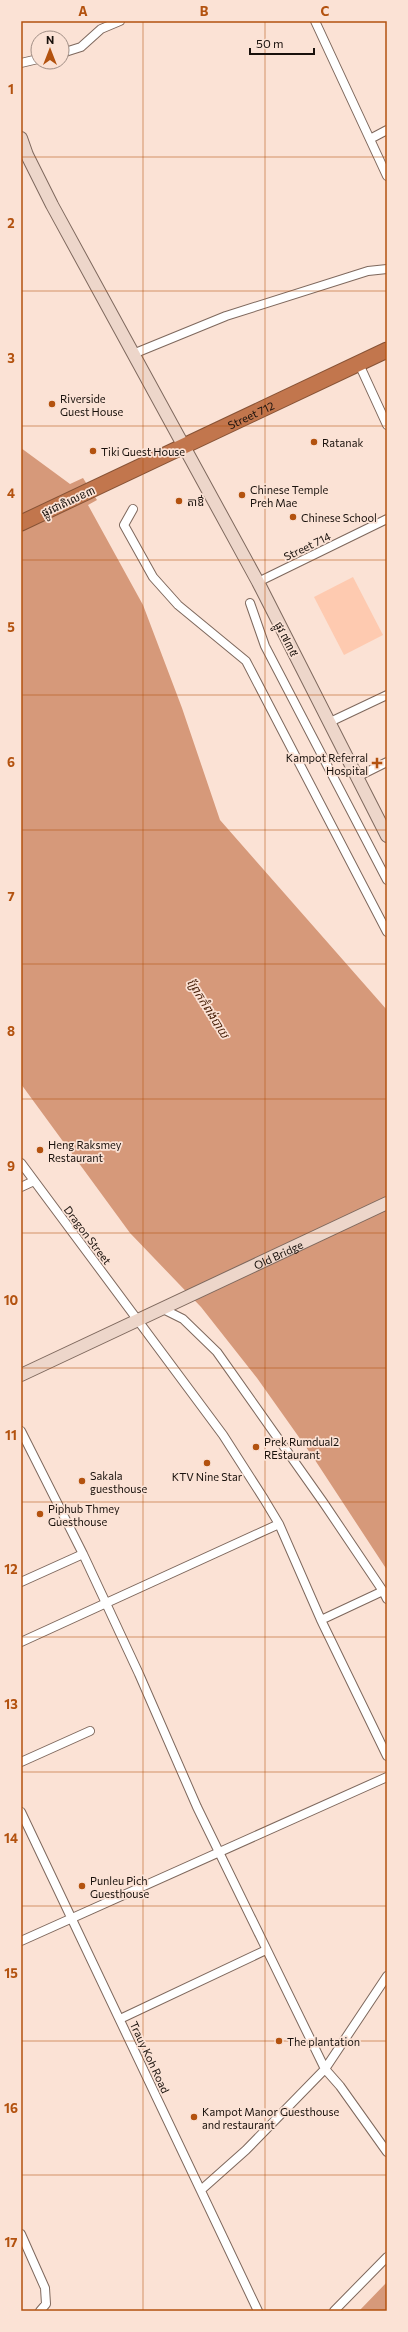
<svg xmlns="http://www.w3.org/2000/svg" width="408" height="2332" font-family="Commissioner,'Noto Sans Khmer',sans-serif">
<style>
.pitch{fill:#fecab0}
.water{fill:#d6997a}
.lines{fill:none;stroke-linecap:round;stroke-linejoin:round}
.street-casing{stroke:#7e685d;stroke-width:10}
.secondary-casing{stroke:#7e685d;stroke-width:14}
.highway-casing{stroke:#875336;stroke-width:17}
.street{stroke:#fff;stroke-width:8}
.secondary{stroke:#edd6ca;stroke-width:12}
.highway{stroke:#c2764d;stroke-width:15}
.grid{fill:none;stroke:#b3520f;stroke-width:1;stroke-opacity:0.55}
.poi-dot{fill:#b3520f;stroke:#fbe2d5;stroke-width:1.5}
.labels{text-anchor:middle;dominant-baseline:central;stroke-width:3.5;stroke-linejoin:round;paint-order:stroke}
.poi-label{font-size:11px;fill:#19110c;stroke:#fbe2d5;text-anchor:start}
.street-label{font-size:11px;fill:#19110c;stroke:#fbe2d5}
.water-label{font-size:12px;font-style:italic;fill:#4c240d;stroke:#fbe2d5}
.neatline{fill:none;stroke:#b3520f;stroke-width:1.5}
.grid-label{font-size:13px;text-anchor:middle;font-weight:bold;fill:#b3520f}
</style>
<rect width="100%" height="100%" fill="#fbe2d5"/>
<path class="pitch" d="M353,577L383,635L344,655L314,597Z"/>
<path class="water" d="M21,448L70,484L83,478L97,500L88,505L143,605L182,708L220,820L387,1010V1570L313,1457L257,1378L201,1307L130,1233L21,1084Z
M387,2282V2311H359Z"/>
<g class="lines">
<g class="street-casing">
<path id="street" d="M315,21L387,176
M62,53L81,47L101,29L120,21
M21,63L38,59
M370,139L387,130
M133,354L226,316L368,271L387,269
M359,364L387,425
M133,509L124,525L153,577L178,605L246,661L387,932
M258,582L387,519
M250,603L265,646L387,880
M330,722L387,695
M357,777L387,762
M21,1163L223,1435L264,1499L279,1524L321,1620L387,1756
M21,1187L34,1181
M163,1309L183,1319L217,1352L323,1502L383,1591
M21,1431L83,1554L139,1674L197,1807L325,2069L340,2086L387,2152
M21,1582L83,1554
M321,1620L383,1591L387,1599
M21,1642L279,1524
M21,1762L90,1731
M21,1812L258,2311
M21,1941L387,1777
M120,2019L266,1950
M201,2190L246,2150L325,2069L387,1976
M21,2234L45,2288L46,2304L40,2311
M334,2311L387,2257"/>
</g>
<g class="secondary-casing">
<g id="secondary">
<path d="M21,138L27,155L52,205L258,582L387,836"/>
<path id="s1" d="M21,1375L387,1203"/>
</g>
</g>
<g class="highway-casing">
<g id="highway">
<path id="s2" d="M21,523L387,350"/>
</g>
</g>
<use href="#street" class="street"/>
<use href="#secondary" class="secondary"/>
<use href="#highway" class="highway"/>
</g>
<path class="grid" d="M143,21V2311M265,21V2311M21,157H387M21,291H387M21,426H387M21,560H387M21,695H387M21,830H387M21,964H387M21,1099H387M21,1233H387M21,1368H387M21,1502H387M21,1637H387M21,1772H387M21,1906H387M21,2041H387M21,2175H387"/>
<g class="poi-dot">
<circle cx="52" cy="404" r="4"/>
<circle cx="314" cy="442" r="4"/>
<circle cx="93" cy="451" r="4"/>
<circle cx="242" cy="495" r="4"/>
<circle cx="179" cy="501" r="4"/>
<circle cx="293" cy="517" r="4"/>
<path d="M375 757h4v4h4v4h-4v4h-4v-4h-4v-4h4z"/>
<circle cx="40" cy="1150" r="4"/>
<circle cx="256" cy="1447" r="4"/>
<circle cx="207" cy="1463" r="4"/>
<circle cx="82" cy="1481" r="4"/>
<circle cx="40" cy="1514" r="4"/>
<circle cx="82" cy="1886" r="4"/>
<circle cx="279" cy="2041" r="4"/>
<circle cx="194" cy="2117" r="4"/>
</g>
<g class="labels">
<g class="poi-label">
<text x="60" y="398">Riverside<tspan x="60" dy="13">Guest House</tspan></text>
<text x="322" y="442">Ratanak</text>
<text x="101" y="451">Tiki Guest House</text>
<text x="250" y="489">Chinese Temple<tspan x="250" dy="13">Preh Mae</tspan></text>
<text x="187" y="501">តាឳ</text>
<text x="301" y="517">Chinese School</text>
<text x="368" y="757" text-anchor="end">Kampot Referral<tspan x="368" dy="13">Hospital</tspan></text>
<text x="48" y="1144">Heng Raksmey<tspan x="48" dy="13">Restaurant</tspan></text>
<text x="264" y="1441">Prek Rumdual2<tspan x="264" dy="13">REstaurant</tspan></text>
<text x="90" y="1475">Sakala<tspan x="90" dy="13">guesthouse</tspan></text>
<text x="207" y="1476" text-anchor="middle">KTV Nine Star</text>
<text x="48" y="1508">Piphub Thmey<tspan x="48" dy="13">Guesthouse</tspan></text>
<text x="90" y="1880">Punleu Pich<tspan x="90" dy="13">Guesthouse</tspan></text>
<text x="287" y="2041">The plantation</text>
<text x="202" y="2111">Kampot Manor Guesthouse<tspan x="202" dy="13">and restaurant</tspan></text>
</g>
<g class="street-label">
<text stroke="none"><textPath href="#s2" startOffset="254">Street 712</textPath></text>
<text transform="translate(68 501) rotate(-25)">ផ្លូវជាតិលេខ៣</text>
<text transform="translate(307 546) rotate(-26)">Street 714</text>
<text transform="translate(287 639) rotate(63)">ផ្លូវ ៧៣៥</text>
<text transform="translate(88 1235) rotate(53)">Dragon Street</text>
<text stroke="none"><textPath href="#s1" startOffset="284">Old Bridge</textPath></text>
<text transform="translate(150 2057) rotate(65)">Trauy Koh Road</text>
</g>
<g class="water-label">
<text transform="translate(209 1008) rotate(58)">ព្រែកកំពង់បាយ</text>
</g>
</g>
<rect width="408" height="2332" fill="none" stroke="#fbe2d5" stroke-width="44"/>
<g transform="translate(50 50)"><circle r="19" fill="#fbe2d5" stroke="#a18e85"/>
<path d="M0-3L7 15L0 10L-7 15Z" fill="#b3520f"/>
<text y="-6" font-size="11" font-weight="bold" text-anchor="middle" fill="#19110c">N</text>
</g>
<path d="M250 48v6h64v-6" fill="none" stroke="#19110c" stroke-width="2"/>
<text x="256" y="48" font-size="12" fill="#19110c" stroke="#fbe2d5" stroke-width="3" paint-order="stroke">50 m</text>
<rect x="22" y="22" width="364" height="2288" class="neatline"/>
<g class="grid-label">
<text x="83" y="16">A</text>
<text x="204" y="16">B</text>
<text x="325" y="16">C</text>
<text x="11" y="94">1</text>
<text x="11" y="228">2</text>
<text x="11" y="363">3</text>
<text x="11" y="498">4</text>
<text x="11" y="632">5</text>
<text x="11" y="767">6</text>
<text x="11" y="901">7</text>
<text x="11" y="1036">8</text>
<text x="11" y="1171">9</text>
<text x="11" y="1305">10</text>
<text x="11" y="1440">11</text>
<text x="11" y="1574">12</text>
<text x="11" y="1709">13</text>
<text x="11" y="1843">14</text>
<text x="11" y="1978">15</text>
<text x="11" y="2113">16</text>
<text x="11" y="2247">17</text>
</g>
</svg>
